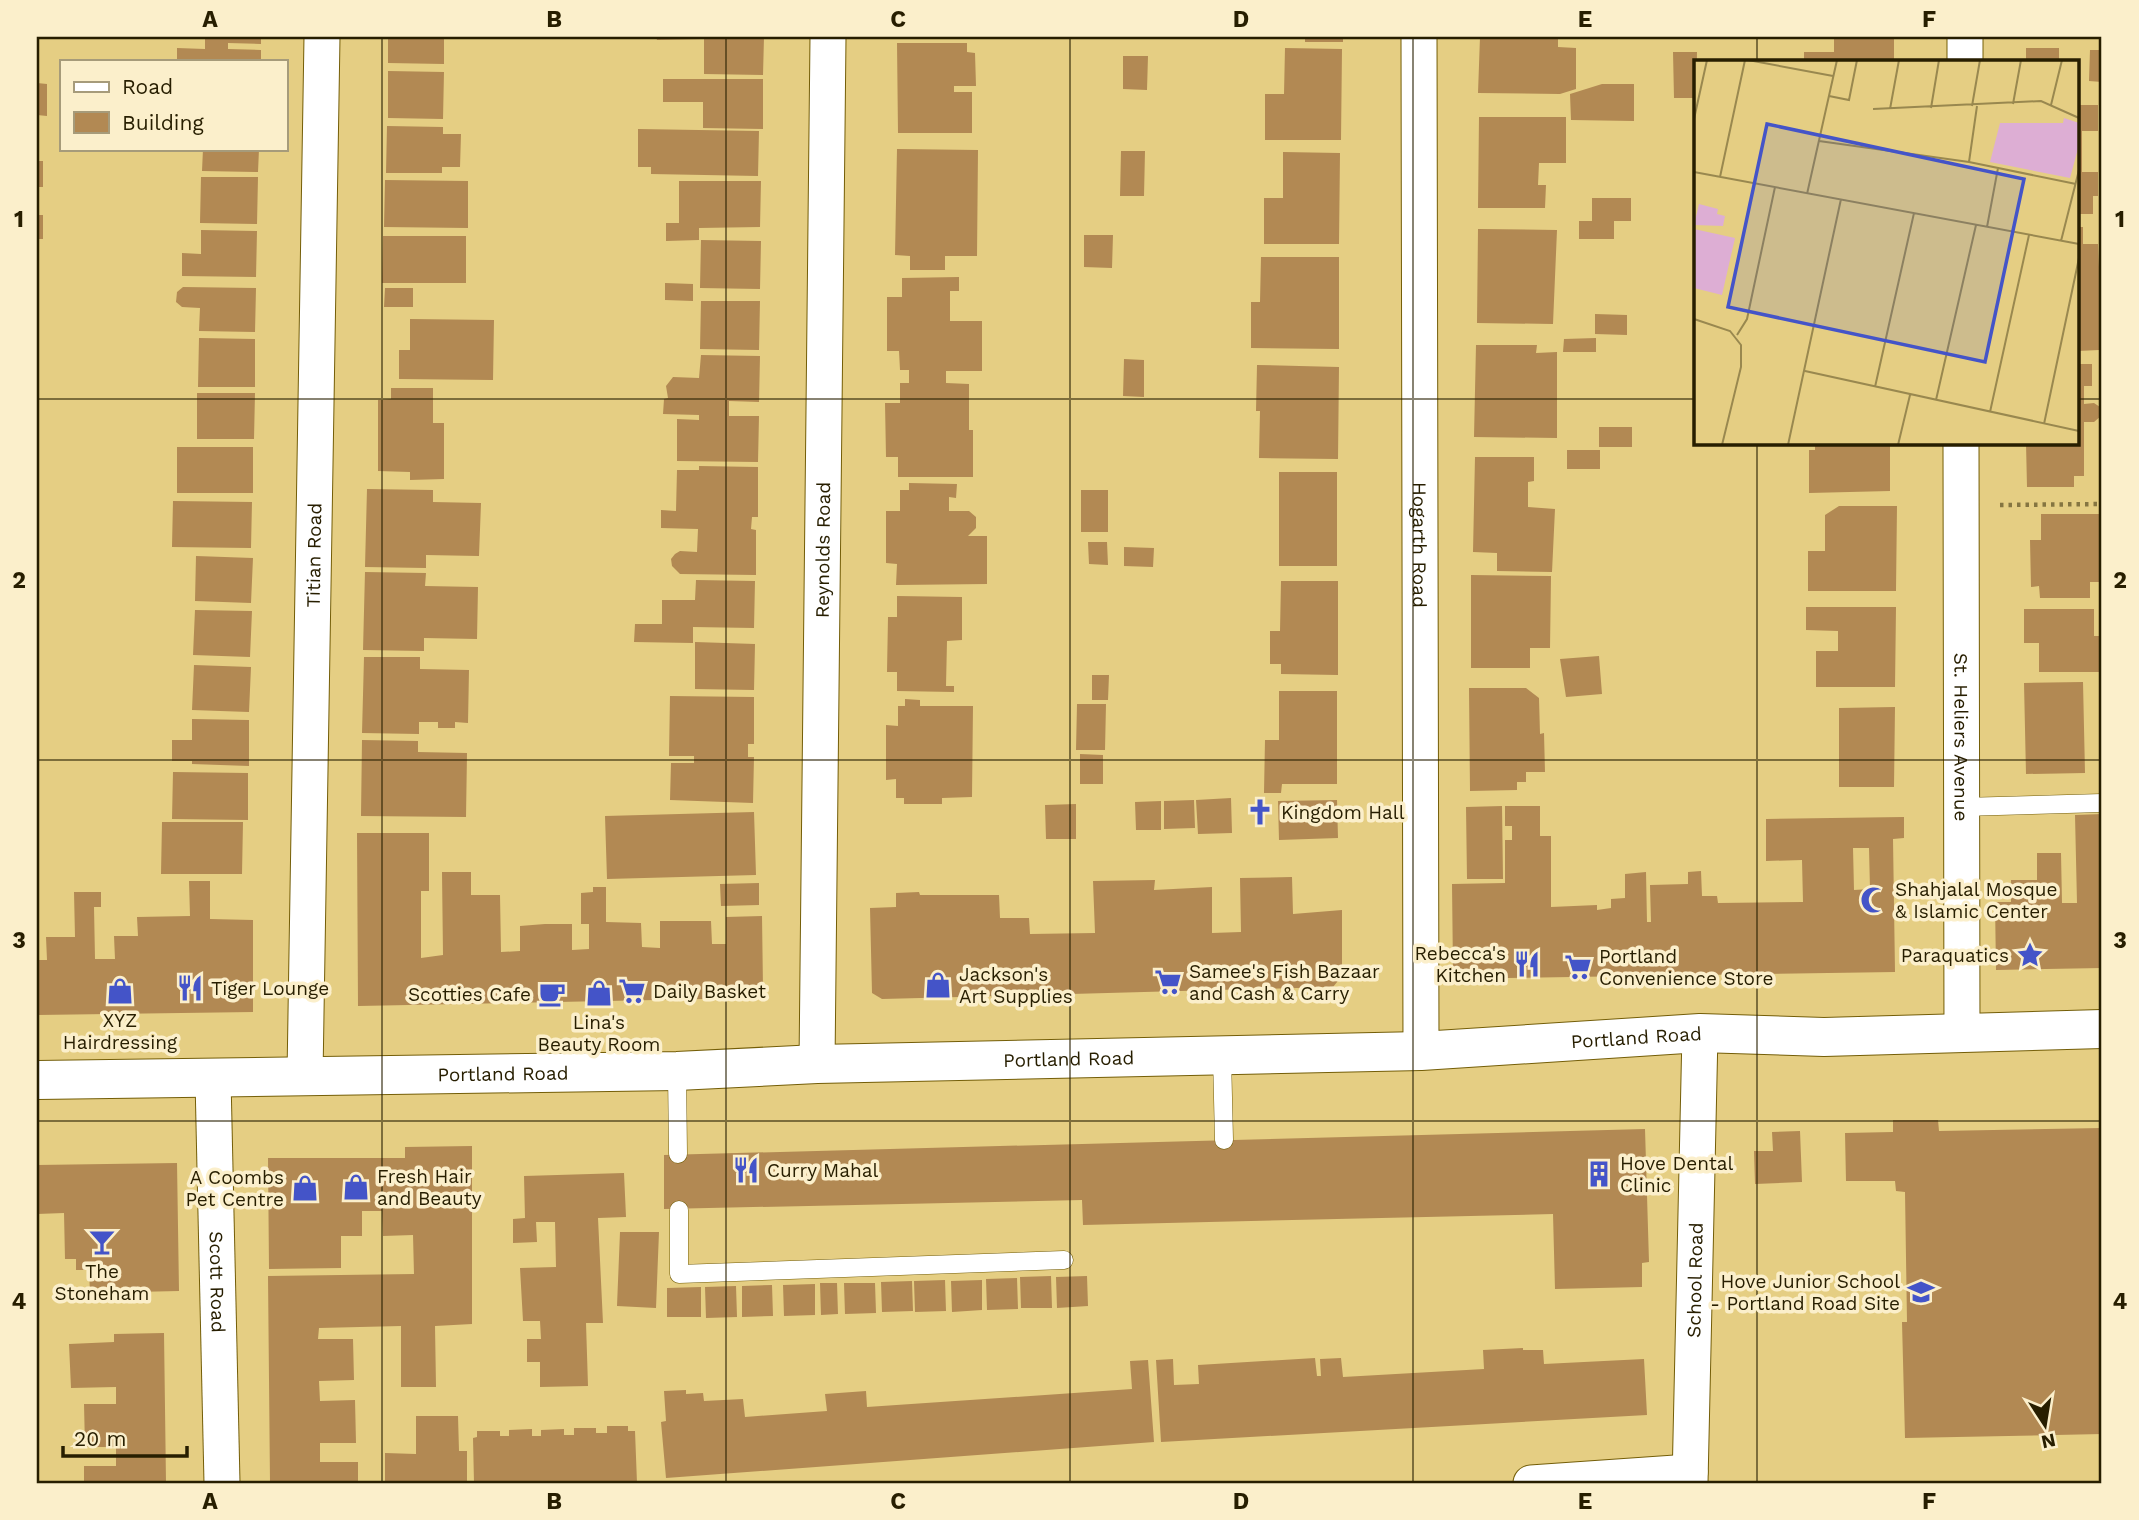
<svg xmlns="http://www.w3.org/2000/svg" width="2139" height="1520" font-family="'Work Sans',sans-serif">
<style>
.building{fill:#b28953;fill-rule:evenodd}
.lines{fill:none;stroke-linecap:round;stroke-linejoin:round}
.lane-casing{stroke:#745e08;stroke-width:19}
.street-casing{stroke:#745e08;stroke-width:37}
.secondary-casing{stroke:#745e08;stroke-width:40}
.path{stroke:#857541;stroke-width:4.5;stroke-dasharray:3.5 5;stroke-linecap:butt}
.lane{stroke:#fff;stroke-width:18}
.street{stroke:#fff;stroke-width:35}
.secondary{stroke:#fff;stroke-width:38}
.grid{fill:none;stroke:#271e00;stroke-width:2;stroke-opacity:0.55}
.labels{text-anchor:middle;dominant-baseline:central;stroke-width:7;stroke-linejoin:round;paint-order:stroke}
.street-label{font-size:19px;fill:#271e00;stroke:#fbefcb}
.poi-label{font-size:19px;fill:#271e00;stroke:#fbefcb;text-anchor:start}
.inset-road{fill:none;stroke:#99884f;stroke-width:2}
.view{fill:#4454c8;fill-opacity:0.15;stroke:#4454c8;stroke-width:3.5}
.inset-edge{fill:none;stroke:#271e00;stroke-width:3.5}
.neatline{fill:none;stroke:#271e00;stroke-width:2.5}
.grid-label{font-size:23px;text-anchor:middle;font-weight:bold;fill:#271e00}
</style>
<rect width="100%" height="100%" fill="#e5ce83"/>
<path class="building" d="M205,37H261V44L228,43V49L261,50V61H177V48L205,49Z
M388,37H444V64L388,63Z
M656,37H764L763,75L704,74V39L657,40Z
M1305,37H1343V42H1305Z
M1480,37H1558V47L1576,48V89L1560,94L1478,93Z
M1834,37H1894V61H1804V52H1834Z
M897,43H967V52L975,53L976,86H954V92H972V133H898Z
M1285,48L1342,49L1341,140H1265V94H1284Z
M2026,48H2059V61H2026Z
M2090,50H2102V82L2089,81Z
M1673,52H1697L1696,98H1674Z
M1123,56H1148L1147,90L1123,89Z
M388,71L444,72L443,119L388,118Z
M663,79H763V129L703,128V102H663Z
M37,83L47,84V116L37,115Z
M1602,84H1634V121L1571,120L1570,94Z
M2078,105H2098V131H2082V172H2098V196H2093V214H2078Z
M1479,117H1566V163H1539L1538,185H1546L1545,208H1478Z
M387,126L443,127V134H461L460,167H442V173H386Z
M638,129L759,131L758,176L651,174V167H638Z
M203,149H259L258,172L202,171Z
M897,149L978,150L977,256H945V270H910V256L895,255Z
M1121,151H1145L1144,196H1120Z
M1283,152L1340,153L1339,244H1264V198H1283Z
M37,161H43V187H37Z
M201,177H258L257,224L200,223Z
M385,180L468,181V228L384,227Z
M679,181H761L760,227L699,228V240L666,241V223H679Z
M1592,198H1631V221H1614V239H1579V221H1592Z
M37,215H43V239H37Z
M2078,227H2083V244H2098L2099,267H2102V315L2099,316V350L2078,351Z
M1478,229L1557,230L1553,324L1477,323Z
M201,230L257,231L256,277L182,276V253L201,254Z
M1084,235H1113L1112,268L1084,267Z
M383,236H466V283H382Z
M701,240L761,241L760,289L700,288Z
M1261,257H1339V349L1251,348V302H1260Z
M959,277V291H950V321H982V371H946V383L969,384V430H973V477H898V457H886L885,403H900V383H909V370H900L899,351H887V297H902V278Z
M665,283L693,284V301L665,300Z
M183,287L256,288L255,332L199,331L200,308L182,307L176,302L177,292Z
M385,288H413V307H384Z
M701,301H760L759,350L700,349Z
M1595,314L1627,315V335L1595,334Z
M410,319L494,320L493,380L399,379V350H410Z
M199,338L255,339V387H198Z
M1596,338V352H1563L1564,339Z
M1476,345H1537L1536,353L1557,352V438L1474,437Z
M701,355L760,356L759,402L729,401V416H759L758,462L677,461V419L699,420V415L663,414L664,399L668,398L666,386L673,377L699,378Z
M1124,359L1144,360V397L1123,396Z
M2078,364H2092V386H2084V404L2094,403L2100,407L2101,416L2094,422H2084V476H2074V487H2027L2026,443H2078Z
M1257,365L1339,367L1338,459L1259,458L1260,411H1256Z
M391,388H433V423H444V479L410,480V472L378,471V400L391,399Z
M197,393H255L254,439H197Z
M1599,427H1632V447H1599Z
M1815,443H1890V491L1809,493V450H1815Z
M177,447H253V493H177Z
M1567,450H1600V469H1567Z
M1475,457H1534V481L1528,482V507L1555,509L1552,572L1497,571V553L1473,552Z
M699,466L758,467V517H752L751,529L756,530V575L680,574L672,566L671,559L675,554L680,551L697,552L698,529L661,528V510L676,511L677,470H699Z
M1279,472H1337V566H1279Z
M909,483L957,484L956,498L949,497V511H969L976,517V528L968,536H987V584L896,585L897,564L886,563V511H900V490H909Z
M367,489L433,490V502L481,503L479,556L426,555V568L365,567Z
M1081,490H1108V532H1081Z
M173,501L252,502L251,548L172,547Z
M1839,506H1897L1896,591H1808V551H1825V515Z
M2041,514H2102V582H2090V598H2040L2039,586L2031,587L2030,540H2041Z
M1088,542H1107L1108,565L1089,564Z
M1124,547L1154,548L1153,567L1124,566Z
M196,556L253,558L251,603L195,601Z
M365,572L426,573L425,586L478,587L477,639L424,638V651L363,650Z
M1471,575L1551,576L1550,648H1530V668H1471Z
M696,580L755,581L754,628L693,627V643L634,642L635,624H662V600H695Z
M1281,581H1338V675L1281,674V664H1270V631H1280Z
M897,596L962,597V640L947,641L946,686H954V692L897,691V672H887L888,617H897Z
M1806,607H1896L1895,687H1816V651H1838V631L1806,630Z
M2024,609H2094V636H2102V672H2039V643H2024Z
M195,610L252,611L250,657L193,655Z
M695,642L755,644L754,690L695,689Z
M1599,656L1602,694L1566,697L1560,659Z
M364,657H420V669L469,670L468,723L455,722V728H438V722H419V734L362,733Z
M194,665L251,667L249,712L192,710Z
M1092,675H1109L1108,700H1092Z
M2083,682L2085,773L2026,774L2024,683Z
M1469,688H1526L1539,698L1540,734L1544,733L1545,772H1526V782H1517V790L1470,791Z
M1279,691H1337V784H1282L1281,793H1264L1265,740H1279Z
M670,696L754,697V744H748V757H754L753,803L670,800L671,763H694V756H669Z
M905,699L920,700V706H973L972,797L942,798V804H904V798H896V779L886,780V725L898,726V706H905Z
M1077,704H1106L1105,750H1076Z
M1895,707L1894,787H1839V708Z
M192,719L249,720V766L192,764V761H172V740H192Z
M362,740L418,741V752L467,753L466,817L361,816Z
M1080,754L1103,755V784H1080Z
M173,772L248,773V820L172,819Z
M1231,798L1232,833L1198,834L1196,800Z
M1194,800L1195,828L1164,829V801Z
M1337,800L1338,838L1279,840L1278,801Z
M1161,801V830H1136L1135,802Z
M1076,804V839H1046L1045,805Z
M1502,806L1503,879H1467L1466,807Z
M1505,806H1540V836H1551V907L1597,905V910L1611,908V899L1625,898V874L1646,872L1647,922H1651L1650,885L1688,884V872L1701,871L1702,896H1717L1718,903L1803,902L1802,860L1766,861V819L1904,817V838L1893,839L1895,972L1506,978L1498,984H1464L1453,971L1452,884L1505,883V840H1512V826H1505ZM1853,848H1869L1870,889L1854,890Z
M754,812L756,875L607,879L605,816Z
M2102,814V968L1996,970L1995,902H2011V880H2037V853H2061L2062,903H2077L2075,815Z
M162,822H243L242,874H161Z
M357,833H429V891H421V958L443,955L442,872H471V895H500L501,952L520,951V926L545,924H572V950L589,949V924H581V893L593,892V887H606V922L641,923L642,947L660,948V921H711L712,944H726V917L762,916L763,989L753,998L358,1006Z
M1292,877L1293,914L1342,910V976L1333,987L882,999L872,993L870,908L896,907V893L919,892L920,895H999L1000,918H1029L1030,934L1095,933L1093,881L1155,880L1154,890L1212,887V933L1241,932L1240,878Z
M189,881H210V919L253,920V1012L37,1015V960H47L46,937H75L74,892H101V907H94L95,959H115L114,936H138L137,917L190,916Z
M759,883V905L721,906L720,884Z
M1893,1120H1938L1939,1131L2102,1128V1434L1905,1438L1902,1322H1907L1905,1192L1896,1191L1895,1181H1846L1845,1133L1893,1132Z
M1645,1129L1649,1262L1642,1263V1287L1555,1289L1553,1214L1083,1225L1082,1200L664,1209V1155Z
M1800,1131L1802,1182L1755,1184L1754,1151H1773L1772,1132Z
M472,1146V1324L435,1326L436,1387H401V1326L319,1328L318,1339H353L354,1380L319,1381L320,1401L355,1400L356,1443H320V1462H358V1483H270L268,1276L414,1274L413,1235L383,1236L382,1211H362V1236H341V1268L269,1269L268,1158H405V1147Z
M177,1163L179,1291L90,1293L89,1270H76V1259H65L64,1213L37,1214V1165Z
M624,1173L626,1217L598,1218L603,1323H586L588,1386L540,1387V1362H527V1339H541L540,1321H523L520,1268L556,1267L555,1222H536L537,1242L513,1243V1219L525,1218L524,1176Z
M620,1232H659L656,1308L617,1306Z
M1051,1276L1052,1308H1021L1020,1277Z
M1087,1276L1088,1306L1057,1308L1056,1277Z
M1017,1278L1018,1309L987,1310L986,1279Z
M945,1280L946,1311L915,1312L914,1281Z
M982,1280V1310L952,1312L951,1281Z
M912,1281L913,1311L882,1312L881,1282Z
M820,1283H837L838,1314L821,1315Z
M844,1283H875L876,1313L845,1314Z
M815,1284V1315L784,1316L783,1285Z
M772,1285L773,1316L742,1317V1286Z
M736,1286L737,1317L706,1318L705,1287Z
M701,1287V1317H667V1288Z
M164,1333L166,1483H84V1466H116V1447H85L84,1404H116V1387L71,1388L69,1344L114,1342V1334Z
M1523,1348V1350H1543L1544,1364L1644,1359L1647,1415L1161,1442L1156,1360L1173,1359L1174,1385L1199,1384L1198,1365L1315,1358L1317,1376H1321L1320,1359L1341,1358L1343,1377L1484,1369L1483,1350Z
M1148,1360L1154,1442L666,1478L661,1422L666,1421L664,1391L686,1390V1394L703,1393L704,1401L743,1399L745,1417L827,1411L825,1394L866,1391L867,1407L1132,1389L1130,1361Z
M416,1416H458L459,1451H467V1483H385V1453L416,1454Z
M607,1426H628V1431H635L637,1483H474L473,1438L477,1437V1431H500V1436H509V1430L532,1429V1436H541V1430L564,1429V1435H574V1428H596V1433H607Z"/>
<g class="lines">
<g class="lane-casing">
<path id="lane" d="M1962,807L2102,803
M1222,1056L1224,1140
M677,1071L678,1154
M679,1210V1274L1064,1260"/>
</g>
<g class="street-casing">
<g id="street">
<path id="s1" d="M1419,37L1421,1051"/>
<path d="M1965,61V37"/>
<path id="s2" d="M1961,443L1962,1032"/>
<path id="s3" d="M817,1064L828,37"/>
<path id="s4" d="M305,1075L322,37"/>
<path id="s5" d="M213,1079L222,1483"/>
<path d="M1531,1483L1690,1472"/>
<path id="s6" d="M1690,1483L1700,1033"/>
</g>
</g>
<g class="secondary-casing">
<g id="secondary">
<path id="s7" d="M37,1080L677,1071L817,1064L1421,1051L1700,1033L1824,1037L2102,1029"/>
</g>
</g>
<path class="path" d="M2000,505L2102,504"/>
<use href="#lane" class="lane"/>
<use href="#street" class="street"/>
<use href="#secondary" class="secondary"/>
</g>
<path class="grid" d="M382,37V1483M726,37V1483M1070,37V1483M1413,37V1483M1757,37V61M37,399H1696M2078,399H2102M1757,443V1483M37,760H2102M37,1121H2102"/>
<defs>
<g id="church-bare" transform="scale(2.1)"><path d="M-1.2-6h2.4v3.5h3.3v2.4h-3.3V6h-2.4V-.1h-3.3v-2.4h3.3Z" fill="#4454c8" stroke="#fbefcb" stroke-width="2.5" paint-order="stroke"/></g>
<g id="mosque-bare" transform="scale(2.1)"><path d="M3.5-4.9A6 6 0 1 0 3.5 4.9A5 5 0 1 1 3.5-4.9Z" fill="#4454c8" stroke="#fbefcb" stroke-width="2.5" paint-order="stroke"/></g>
<g id="sight-bare" transform="scale(2.1)"><path d="M0-6L1.8-2.2L6-1.7L2.9 1.2L3.7 5.4L0 3.3L-3.7 5.4L-2.9 1.2L-6-1.7L-1.8-2.2Z" fill="#4454c8" stroke="#fbefcb" stroke-width="2.5" paint-order="stroke"/></g>
<g id="restaurant-bare" transform="scale(2.1)"><path d="M-5-6h1v4h1v-4h1v4h1v-4h1v5L-1.5 .5V6h-2V.5L-5-1ZM5-6V6H3V1.5H1.5Q1.5-4 5-6Z" fill="#4454c8" stroke="#fbefcb" stroke-width="2.5" paint-order="stroke"/></g>
<g id="supermarket-bare" transform="scale(2.1)"><path d="M-6-5.5h2.5l.6 2H6L4.5 2H-2.5L-4.4-4H-6ZM-1.5 3.2a1.3 1.3 0 1 0 .1 0ZM3 3.2a1.3 1.3 0 1 0 .1 0Z" fill="#4454c8" stroke="#fbefcb" stroke-width="2.5" paint-order="stroke"/></g>
<g id="shop-bare" transform="scale(2.1)"><path d="M-5-2.5h2.3a2.7 3.5 0 0 1 5.4 0H5L5.5 6h-11ZM-1.5-2.5h3a1.5 2.3 0 0 0-3 0Z" fill="#4454c8" stroke="#fbefcb" stroke-width="2.5" paint-order="stroke"/></g>
<g id="cafe-bare" transform="scale(2.1)"><path d="M-5.5-4.5H6V0H3Q3 3.5 0 3.5H-2.5Q-5.5 3.5-5.5 0ZM3-3.2v2h1.7v-2ZM-6 4.5H4V6H-6Z" fill="#4454c8" stroke="#fbefcb" stroke-width="2.5" paint-order="stroke"/></g>
<g id="building-bare" transform="scale(2.1)"><path d="M-4-6H4V6H1V3H-1V6H-4ZM-2.5-4.3h1.7v1.8h-1.7ZM.8-4.3h1.7v1.8H.8ZM-2.5-1h1.7V.8h-1.7ZM.8-1h1.7V.8H.8Z" fill="#4454c8" stroke="#fbefcb" stroke-width="2.5" paint-order="stroke"/></g>
<g id="bar-bare" transform="scale(2.1)"><path d="M-6-5H6L.8 .8V4.5H3.5V6h-7V4.5H-.8V.8Z" fill="#4454c8" stroke="#fbefcb" stroke-width="2.5" paint-order="stroke"/></g>
<g id="school-bare" transform="scale(2.1)"><path d="M0-5L7-2L0 1L-7-2ZM-4 1L0 2.5L4 1V4Q0 6-4 4Z" fill="#4454c8" stroke="#fbefcb" stroke-width="2.5" paint-order="stroke"/></g>
</defs>
<g fill-rule="evenodd">
<use href="#church-bare" x="1260" y="812"/>
<use href="#mosque-bare" x="1874" y="900"/>
<use href="#sight-bare" x="2030" y="955"/>
<use href="#restaurant-bare" x="1527" y="964"/>
<use href="#supermarket-bare" x="1578" y="967"/>
<use href="#supermarket-bare" x="1168" y="982"/>
<use href="#shop-bare" x="938" y="985"/>
<use href="#restaurant-bare" x="190" y="988"/>
<use href="#shop-bare" x="120" y="991"/>
<use href="#supermarket-bare" x="632" y="991"/>
<use href="#shop-bare" x="599" y="993"/>
<use href="#cafe-bare" x="552" y="994"/>
<use href="#restaurant-bare" x="746" y="1170"/>
<use href="#building-bare" x="1599" y="1174"/>
<use href="#shop-bare" x="356" y="1187"/>
<use href="#shop-bare" x="305" y="1188"/>
<use href="#bar-bare" x="102" y="1242"/>
<use href="#school-bare" x="1921" y="1292"/>
</g>
<g class="labels">
<g class="street-label">
<text stroke="none"><textPath href="#s1" startOffset="508">Hogarth Road</textPath></text>
<text stroke="none"><textPath href="#s3" startOffset="514">Reynolds Road</textPath></text>
<text stroke="none"><textPath href="#s4" startOffset="520">Titian Road</textPath></text>
<text stroke="none"><textPath href="#s2" startOffset="294">St. Heliers Avenue</textPath></text>
<text stroke="none"><textPath href="#s7" startOffset="1600">Portland Road</textPath></text>
<text stroke="none"><textPath href="#s7" startOffset="1032">Portland Road</textPath></text>
<text stroke="none"><textPath href="#s7" startOffset="466">Portland Road</textPath></text>
<text stroke="none"><textPath href="#s6" startOffset="203">School Road</textPath></text>
<text stroke="none"><textPath href="#s5" startOffset="203">Scott Road</textPath></text>
</g>
<g class="poi-label">
<text x="1281" y="812">Kingdom Hall</text>
<text x="1895" y="889">Shahjalal Mosque<tspan x="1895" dy="22">&amp; Islamic Center</tspan></text>
<text x="1506" y="953" text-anchor="end">Rebecca's<tspan x="1506" dy="22">Kitchen</tspan></text>
<text x="2009" y="955" text-anchor="end">Paraquatics</text>
<text x="1599" y="956">Portland<tspan x="1599" dy="22">Convenience Store</tspan></text>
<text x="1189" y="971">Samee's Fish Bazaar<tspan x="1189" dy="22">and Cash &amp; Carry</tspan></text>
<text x="959" y="974">Jackson's<tspan x="959" dy="22">Art Supplies</tspan></text>
<text x="211" y="988">Tiger Lounge</text>
<text x="653" y="991">Daily Basket</text>
<text x="531" y="994" text-anchor="end">Scotties Cafe</text>
<text x="120" y="1020" text-anchor="middle">XYZ<tspan x="120" dy="22">Hairdressing</tspan></text>
<text x="599" y="1022" text-anchor="middle">Lina's<tspan x="599" dy="22">Beauty Room</tspan></text>
<text x="1620" y="1163">Hove Dental<tspan x="1620" dy="22">Clinic</tspan></text>
<text x="767" y="1170">Curry Mahal</text>
<text x="377" y="1176">Fresh Hair<tspan x="377" dy="22">and Beauty</tspan></text>
<text x="284" y="1177" text-anchor="end">A Coombs<tspan x="284" dy="22">Pet Centre</tspan></text>
<text x="102" y="1271" text-anchor="middle">The<tspan x="102" dy="22">Stoneham</tspan></text>
<text x="1900" y="1281" text-anchor="end">Hove Junior School<tspan x="1900" dy="22">- Portland Road Site</tspan></text>
</g>
</g>
<g transform="translate(1694 60)">
<rect width="385" height="385" fill="#e5ce83"/>
<path d="M370,58L385,63V85L376,118L296,102L306,63H369ZM5,144L24,149L23,154L31,156L29,166L0,165ZM0,169L41,178L28,235L0,228Z" fill="#ddaed4"/>
<path class="inset-road" d="M54,0L139,16M135,36L155,40L163,0M319,44L327,0M357,45L368,0M278,46L286,0M237,48L245,0M179,49L347,41L385,58M196,49L205,0M0,59L13,0M125,81L275,102L382,124M275,102L283,46M0,112L385,184M26,117L51,0M113,134L143,0M293,167L304,108M367,181L385,110M0,259L36,271L47,285V307L28,385M43,275L53,259L81,127M111,311L385,371M181,327L220,153M242,340L282,165M296,352L335,175M350,364L385,198M94,385L147,139M204,385L216,335"/>
<path class="view" d="M73,64L330,119L291,302L34,247Z"/>
<rect width="385" height="385" class="inset-edge"/>
</g>
<rect width="2139" height="1520" fill="none" stroke="#fbefcb" stroke-width="77"/>
<rect x="60" y="60" width="228" height="91" fill="#fbefcb" stroke="#a69b7a" stroke-width="2"/>
<rect x="74" y="82" width="35" height="10" fill="#ffffff" stroke="#a69b7a" stroke-width="2"/>
<text x="122" y="94" font-size="21" fill="#271e00">Road</text>
<rect x="74" y="112" width="35" height="21" fill="#b28953" stroke="#a69b7a" stroke-width="2"/>
<text x="122" y="130" font-size="21" fill="#271e00">Building</text>
<g transform="translate(2045 1425) rotate(168)" stroke="#fbefcb" stroke-width="5" paint-order="stroke">
<path d="M0-5L12 26L0 18L-12 26Z" fill="#271e00"/>
<text y="-10" font-size="19" font-weight="bold" text-anchor="middle" fill="#271e00">N</text>
</g>
<path d="M63 1446v10h124v-10" fill="none" stroke="#271e00" stroke-width="3.5"/>
<text x="74" y="1446" font-size="21" fill="#271e00" stroke="#fbefcb" stroke-width="5" paint-order="stroke">20 m</text>
<rect x="38" y="38" width="2062" height="1444" class="neatline"/>
<g class="grid-label">
<text x="210" y="27">A</text>
<text x="554" y="27">B</text>
<text x="898" y="27">C</text>
<text x="1241" y="27">D</text>
<text x="1585" y="27">E</text>
<text x="1929" y="27">F</text>
<text x="19" y="227">1</text>
<text x="2120" y="227">1</text>
<text x="19" y="588">2</text>
<text x="2120" y="588">2</text>
<text x="19" y="948">3</text>
<text x="2120" y="948">3</text>
<text x="19" y="1309">4</text>
<text x="2120" y="1309">4</text>
<text x="210" y="1509">A</text>
<text x="554" y="1509">B</text>
<text x="898" y="1509">C</text>
<text x="1241" y="1509">D</text>
<text x="1585" y="1509">E</text>
<text x="1929" y="1509">F</text>
</g>
</svg>
